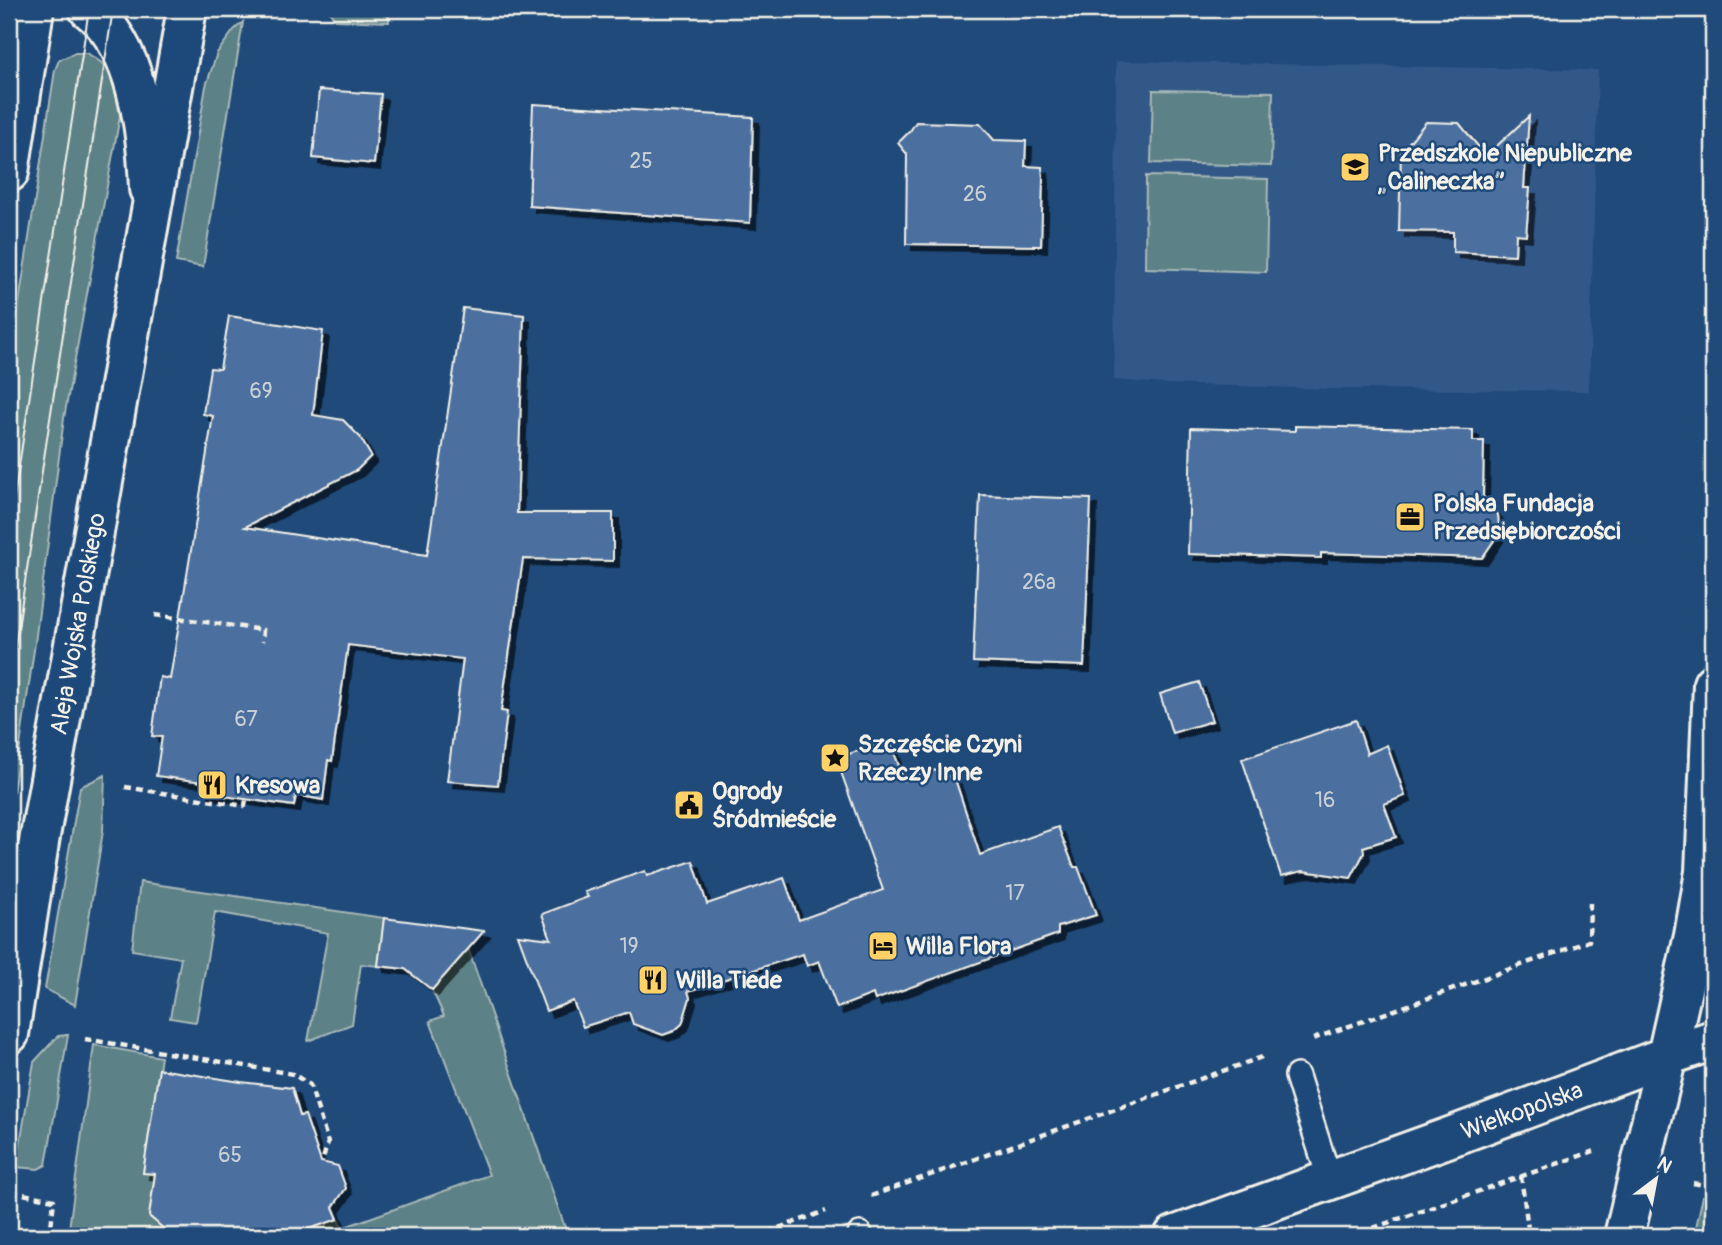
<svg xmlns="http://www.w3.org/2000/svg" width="1722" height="1245" font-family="Pangolin,sans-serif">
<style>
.built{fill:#305887}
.green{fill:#5c8186;stroke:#a8b9b7;stroke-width:2}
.building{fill:#4c709f;stroke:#f4f1e8;stroke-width:2;filter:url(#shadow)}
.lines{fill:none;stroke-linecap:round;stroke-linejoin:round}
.service-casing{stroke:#f4f1e8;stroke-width:28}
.minor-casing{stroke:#f4f1e8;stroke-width:44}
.tertiary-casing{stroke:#f4f1e8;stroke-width:44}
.secondary-casing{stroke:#f4f1e8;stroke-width:44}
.path{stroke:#f4f1e8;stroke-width:4.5;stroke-dasharray:7 5;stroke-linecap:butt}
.service{stroke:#1f4a7a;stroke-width:23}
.minor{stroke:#1f4a7a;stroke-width:38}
.tertiary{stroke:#1f4a7a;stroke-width:38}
.secondary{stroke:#1f4a7a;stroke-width:38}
.tram{stroke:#f4f1e8;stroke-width:2}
.labels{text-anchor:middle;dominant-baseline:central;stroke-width:5;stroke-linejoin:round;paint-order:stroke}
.number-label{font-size:21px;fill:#cad1d6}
.poi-label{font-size:24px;font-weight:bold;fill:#f4f1e8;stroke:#1f4a7a;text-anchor:start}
.street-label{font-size:24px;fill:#f4f1e8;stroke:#1f4a7a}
</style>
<defs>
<filter id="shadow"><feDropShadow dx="6" dy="6" stdDeviation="0" flood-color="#0009"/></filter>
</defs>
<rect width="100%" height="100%" fill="#1f4a7a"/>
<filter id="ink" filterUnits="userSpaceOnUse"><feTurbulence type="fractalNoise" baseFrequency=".0143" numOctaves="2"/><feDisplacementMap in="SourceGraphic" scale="14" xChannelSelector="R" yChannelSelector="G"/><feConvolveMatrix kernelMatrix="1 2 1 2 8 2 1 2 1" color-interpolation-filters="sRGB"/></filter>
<g filter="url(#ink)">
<path class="built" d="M1116,61L1598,70L1589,391L1332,389L1164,384L1114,380Z"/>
<path class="green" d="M328,9H386L389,14V22L335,20Z
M243,22L203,267L176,262L206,86L217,53L234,30Z
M75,53H87L99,61L112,72L120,116L64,418L35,643L9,821V367L55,70L59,60Z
M1153,90L1273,92L1271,166L1151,163Z
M1146,176L1268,179L1266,272L1145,268Z
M105,775L103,831L75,1005L45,989L80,787Z
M140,882L384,918L378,966L361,964L352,1024L308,1041L328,933L215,912L196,1022L170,1018L181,958L132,950Z
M468,948L568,1236H314L311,1228L338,1219L342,1228L489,1175L430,1021L444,1016L432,990Z
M68,1035L46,1165L38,1169L16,1167L34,1062L58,1036Z
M94,1045L161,1057L143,1172L155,1174L149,1216L172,1236H68Z
M1703,1196L1713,1199V1236H1694Z"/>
<path class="building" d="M319,90L381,94L374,164L313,158Z
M533,104L753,117L750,223L529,206Z
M1529,116L1524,188H1530L1526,235L1516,234L1515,255L1453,252V232L1399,231L1401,152L1426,122L1459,123L1486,156Z
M916,122L980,124L994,140L1026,141L1025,166L1042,167L1043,178L1041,246L906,244L907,154L898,143L910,131Z
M463,308L524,315L517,513H613V561L523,559L501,711L507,712L498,785L447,781L463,659L348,645L332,761L328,760L323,800L296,795L294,806L203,793L204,782L156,776L162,737L152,736L160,677L170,679L213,416L203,414L210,368L220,369L229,316L323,331L313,415L343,420L360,437L371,456L357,470L245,527L427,555Z
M1295,426L1473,430V441H1484L1483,496L1498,515L1499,526L1497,536L1482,558L1321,553V558L1188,554L1191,428L1295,431Z
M980,495L1091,499L1084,666L973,662Z
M1199,682L1212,721L1172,733L1160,694Z
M1356,720L1367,754L1387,745L1405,796L1384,804L1396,837L1363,847L1364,853L1351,878L1303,871L1281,876L1242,759Z
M890,741L904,780L934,770L955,779L980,855L1058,827L1074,867H1078L1096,915L1058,927V934L875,1000L873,994L837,1008L819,961L807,966L803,954L688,991L690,998L682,1024L674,1031L663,1035L633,1024L629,1012L583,1027L573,1001L546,1011L518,935L551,939L542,914L588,897L585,892L645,871L647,876L693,861L707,904L784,878L799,920L883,890L836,758Z
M384,918L484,931L432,990L405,969L378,966Z
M159,1069L241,1082L292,1088L300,1116L305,1115L321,1162L338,1166L346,1188L333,1207L338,1219L289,1236H172L149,1216L155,1174L143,1173Z"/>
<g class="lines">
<g class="service-casing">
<path id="service" d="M1297,1076L1330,1181
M860,1234L861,1236"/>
</g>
<g class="minor-casing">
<path id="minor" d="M1624,1236L1667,1056L1713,1040"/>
</g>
<g class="tertiary-casing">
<path id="tertiary" d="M89,9C138,46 147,131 149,189
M1174,1236L1450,1137L1667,1056L1694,936L1705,872L1713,684"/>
</g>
<g class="secondary-casing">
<path id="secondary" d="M9,172L34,9
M9,1034L40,836L187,9"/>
</g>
<path class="path" d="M155,615L263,630L262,642
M125,787L245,806L246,799
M85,1039L293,1074L310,1085L328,1142L322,1162
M1313,1039L1589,941L1590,903
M1521,1176L1529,1236
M1693,1183L1713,1187
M12,1192L54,1200L50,1236
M871,1196L1262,1057
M756,1236L826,1211
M1350,1236L1594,1151"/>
<use href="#service" class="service"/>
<use href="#minor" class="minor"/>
<use href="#tertiary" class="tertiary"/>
<use href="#secondary" class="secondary"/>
<path class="tram" d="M9,531L89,9
M9,686L113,9"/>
</g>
</g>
<defs>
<g id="school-square" transform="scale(1.575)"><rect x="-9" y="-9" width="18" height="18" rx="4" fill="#ffd166" stroke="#1f4a7a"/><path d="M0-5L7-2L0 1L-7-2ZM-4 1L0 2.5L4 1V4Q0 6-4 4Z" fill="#111"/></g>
<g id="office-square" transform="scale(1.575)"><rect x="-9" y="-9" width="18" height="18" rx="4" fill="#ffd166" stroke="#1f4a7a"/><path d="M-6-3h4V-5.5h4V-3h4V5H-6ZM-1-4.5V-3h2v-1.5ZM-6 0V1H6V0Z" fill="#111"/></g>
<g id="sight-square" transform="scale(1.575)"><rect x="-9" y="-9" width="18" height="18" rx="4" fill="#ffd166" stroke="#1f4a7a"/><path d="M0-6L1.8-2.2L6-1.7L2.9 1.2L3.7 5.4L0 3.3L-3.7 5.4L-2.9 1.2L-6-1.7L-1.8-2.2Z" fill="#111"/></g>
<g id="restaurant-square" transform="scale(1.575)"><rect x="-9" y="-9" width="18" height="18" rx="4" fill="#ffd166" stroke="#1f4a7a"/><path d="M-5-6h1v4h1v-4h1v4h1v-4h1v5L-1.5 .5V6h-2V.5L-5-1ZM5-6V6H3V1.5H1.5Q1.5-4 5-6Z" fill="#111"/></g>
<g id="civic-square" transform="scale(1.575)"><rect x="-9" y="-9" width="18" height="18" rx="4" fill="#ffd166" stroke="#1f4a7a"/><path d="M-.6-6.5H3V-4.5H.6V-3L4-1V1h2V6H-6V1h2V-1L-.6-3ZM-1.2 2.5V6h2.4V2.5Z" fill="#111"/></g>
<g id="hotel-square" transform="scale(1.575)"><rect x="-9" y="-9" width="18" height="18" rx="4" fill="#ffd166" stroke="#1f4a7a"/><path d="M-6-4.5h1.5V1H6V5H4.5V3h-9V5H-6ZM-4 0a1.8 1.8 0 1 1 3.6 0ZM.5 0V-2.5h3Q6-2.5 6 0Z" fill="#111"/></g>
</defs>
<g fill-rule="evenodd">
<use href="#school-square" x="1355" y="167"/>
<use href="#office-square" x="1410" y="517"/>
<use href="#sight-square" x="835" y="758"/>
<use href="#restaurant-square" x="212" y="785"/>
<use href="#civic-square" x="689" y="805"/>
<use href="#hotel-square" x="883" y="946"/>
<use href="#restaurant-square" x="653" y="980"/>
</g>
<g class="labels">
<g class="number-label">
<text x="641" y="161">25</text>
<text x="975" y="194">26</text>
<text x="261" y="391">69</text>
<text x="1039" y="582">26a</text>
<text x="246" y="719">67</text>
<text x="1325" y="800">16</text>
<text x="1015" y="893">17</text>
<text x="629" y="946">19</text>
<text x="230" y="1155">65</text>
</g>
<g class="poi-label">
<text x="1378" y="153">Przedszkole Niepubliczne<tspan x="1378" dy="28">„Calineczka”</tspan></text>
<text x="1433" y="503">Polska Fundacja<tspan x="1433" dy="28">Przedsiębiorczości</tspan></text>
<text x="858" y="744">Szczęście Czyni<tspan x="858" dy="28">Rzeczy Inne</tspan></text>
<text x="235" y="785">Kresowa</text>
<text x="712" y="791">Ogrody<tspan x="712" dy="28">Śródmieście</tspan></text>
<text x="906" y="946">Willa Flora</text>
<text x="676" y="980">Willa Tiede</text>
</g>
<g class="street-label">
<text transform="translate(78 624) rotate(-80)">Aleja Wojska Polskiego</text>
<text transform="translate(1522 1111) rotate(-20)">Wielkopolska</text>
</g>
</g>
<rect width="1722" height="1245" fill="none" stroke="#1f4a7a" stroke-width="35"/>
<rect x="18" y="18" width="1687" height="1210" fill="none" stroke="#f4f1e8" stroke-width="2.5" filter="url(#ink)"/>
<g transform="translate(1656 1179) rotate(32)" stroke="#1f4a7a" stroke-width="5" paint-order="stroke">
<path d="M0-5L12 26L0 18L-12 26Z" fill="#f4f1e8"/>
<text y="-10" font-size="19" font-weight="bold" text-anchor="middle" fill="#f4f1e8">N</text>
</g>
</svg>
